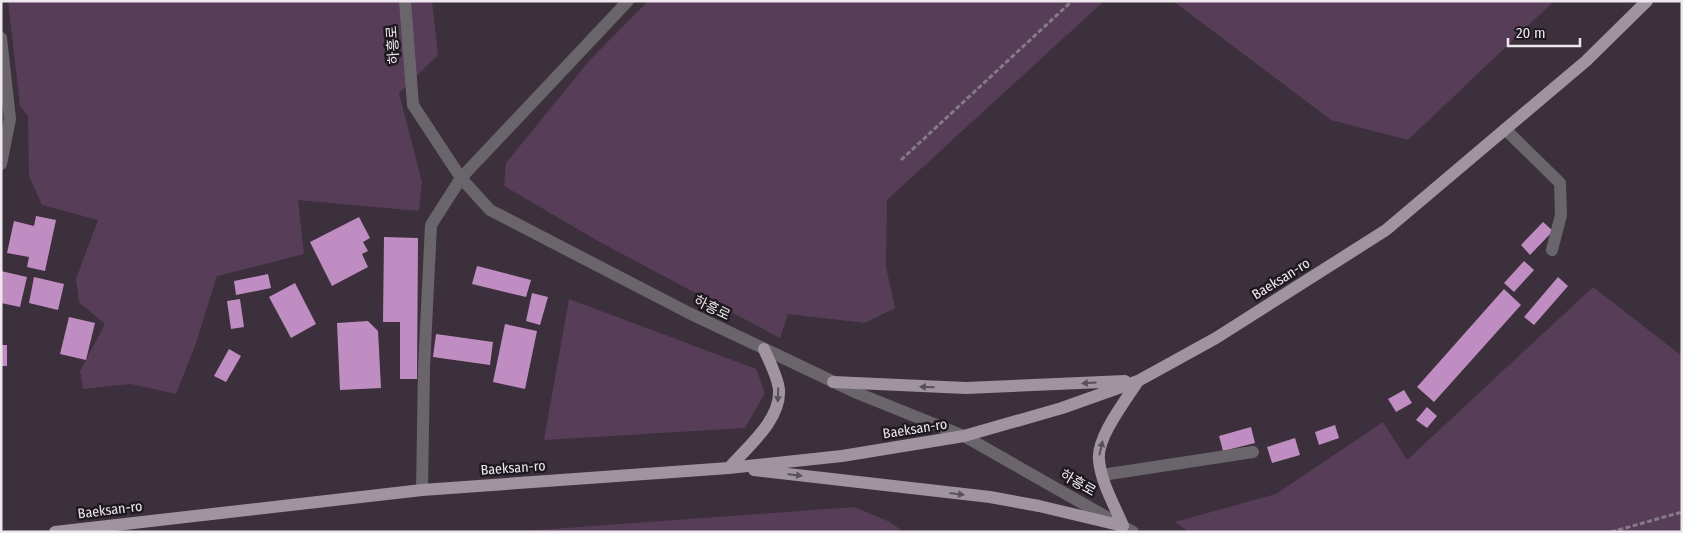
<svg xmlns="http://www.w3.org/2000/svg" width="1683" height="533" font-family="'Fira Sans Condensed','Noto Sans KR',sans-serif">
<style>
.green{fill:#583d59}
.building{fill:#c08dc2}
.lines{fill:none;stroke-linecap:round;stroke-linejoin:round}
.path{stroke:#857b85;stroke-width:3;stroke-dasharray:5 2.5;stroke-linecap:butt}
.minor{stroke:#6a656b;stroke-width:12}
.major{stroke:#9f949f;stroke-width:12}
.oneway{fill:#595159}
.labels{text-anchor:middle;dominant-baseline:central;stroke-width:5;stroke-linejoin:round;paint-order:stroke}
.street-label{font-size:14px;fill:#eee7ee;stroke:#1f1a1f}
</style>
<rect width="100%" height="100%" fill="#3b303b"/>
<path class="green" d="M8,1H432L438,55L399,93L422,182L419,211L298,200L304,254L217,276L196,343L176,394L131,384L83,389L80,371L105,324L79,302L76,279L98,220L42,205L29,176L28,116L20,106Z
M648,1H1104L887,200L886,267L895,308L865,323L788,314L780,338L598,241L504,186L506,163L589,61Z
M1173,1H1554L1408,140L1331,120Z
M1593,287L1682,356V532H1189L1175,522L1276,494L1383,422L1407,460Z
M569,299L756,369L765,393L745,428L544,440Z
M854,507L890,522L904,532H511Z"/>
<path class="building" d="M36,216L56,220L45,271L27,267L29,257L7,253L14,221L34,226Z
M359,217L370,238L363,242L368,251L362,254L368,267L332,286L310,242Z
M1543,222L1553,231L1530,255L1521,245Z
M384,237L418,238L417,379H400V322H383Z
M1524,261L1534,270L1514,292L1504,283Z
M477,266L531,280L526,297L472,284Z
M1,271L27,277L20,307L1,303Z
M268,274L271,288L236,295L234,281Z
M34,277L64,284L58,310L29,303Z
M1558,277L1568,286L1534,325L1524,317Z
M295,283L316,324L291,338L269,297Z
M1504,289L1521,305L1434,402L1417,387Z
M532,293L548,297L540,325L526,321Z
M240,299L244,327L231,329L227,301Z
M69,317L95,323L86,360L60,354Z
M368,321L378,331L381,388L340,390L337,323Z
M505,324L537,331L525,389L493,382Z
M436,334L493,342L490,365L433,357Z
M1,345H7V366H1Z
M229,349L241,356L226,382L214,376Z
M1404,390L1412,403L1396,412L1388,399Z
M1427,407L1437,416L1427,428L1416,420Z
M1335,425L1339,438L1319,445L1315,432Z
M1251,427L1255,443L1223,451L1219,436Z
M1295,438L1300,455L1272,463L1267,447Z"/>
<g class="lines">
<path class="path" d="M901,160L1072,1
M1611,532L1682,512"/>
<path class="minor" d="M405,1L413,105L461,178L490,210L689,313L857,393L964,436L1133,532
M1,38L10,119L1,164
M1505,129L1560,183L1561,215L1552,250
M1102,475L1253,452
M422,490L424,368L431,225L461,178L628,1"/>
<path class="major" d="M833,382L966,388L1125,381
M729,468C747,447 781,420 779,390C778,377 769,361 764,349
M754,470L990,497L1039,506L1123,526
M1123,526C1115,506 1101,483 1099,460C1096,438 1126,400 1138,381
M55,532L422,490L729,468L842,456L964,436L1062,408L1138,381L1216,338L1386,230L1586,61L1647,1"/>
</g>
<defs><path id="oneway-solid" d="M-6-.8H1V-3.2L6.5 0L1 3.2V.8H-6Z" transform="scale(1.25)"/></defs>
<g class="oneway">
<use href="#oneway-solid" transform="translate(1089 383) rotate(177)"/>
<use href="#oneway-solid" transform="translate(927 387) rotate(-178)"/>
<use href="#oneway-solid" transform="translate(778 395) rotate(92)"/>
<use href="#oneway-solid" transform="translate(1101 448) rotate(-77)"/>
<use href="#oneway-solid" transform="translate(795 475) rotate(7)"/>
<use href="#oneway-solid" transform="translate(957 494) rotate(7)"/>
</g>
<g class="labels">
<g class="street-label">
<text transform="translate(393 45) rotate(-94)">하흥로</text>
<text transform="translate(1281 279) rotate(-32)">Baeksan-ro</text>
<text transform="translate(712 308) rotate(26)">하흥로</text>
<text transform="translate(915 429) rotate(-9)">Baeksan-ro</text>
<text transform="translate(513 468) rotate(-4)">Baeksan-ro</text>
<text transform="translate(1078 483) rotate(30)">하흥로</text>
<text transform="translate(110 510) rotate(-7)">Baeksan-ro</text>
</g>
</g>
<rect width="1683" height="533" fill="none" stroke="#eee7ee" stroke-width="5"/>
<path d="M1508 38v8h72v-8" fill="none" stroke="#eee7ee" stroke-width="2.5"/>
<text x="1516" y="38" font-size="15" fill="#eee7ee" stroke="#1f1a1f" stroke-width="4" paint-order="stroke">20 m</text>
</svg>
